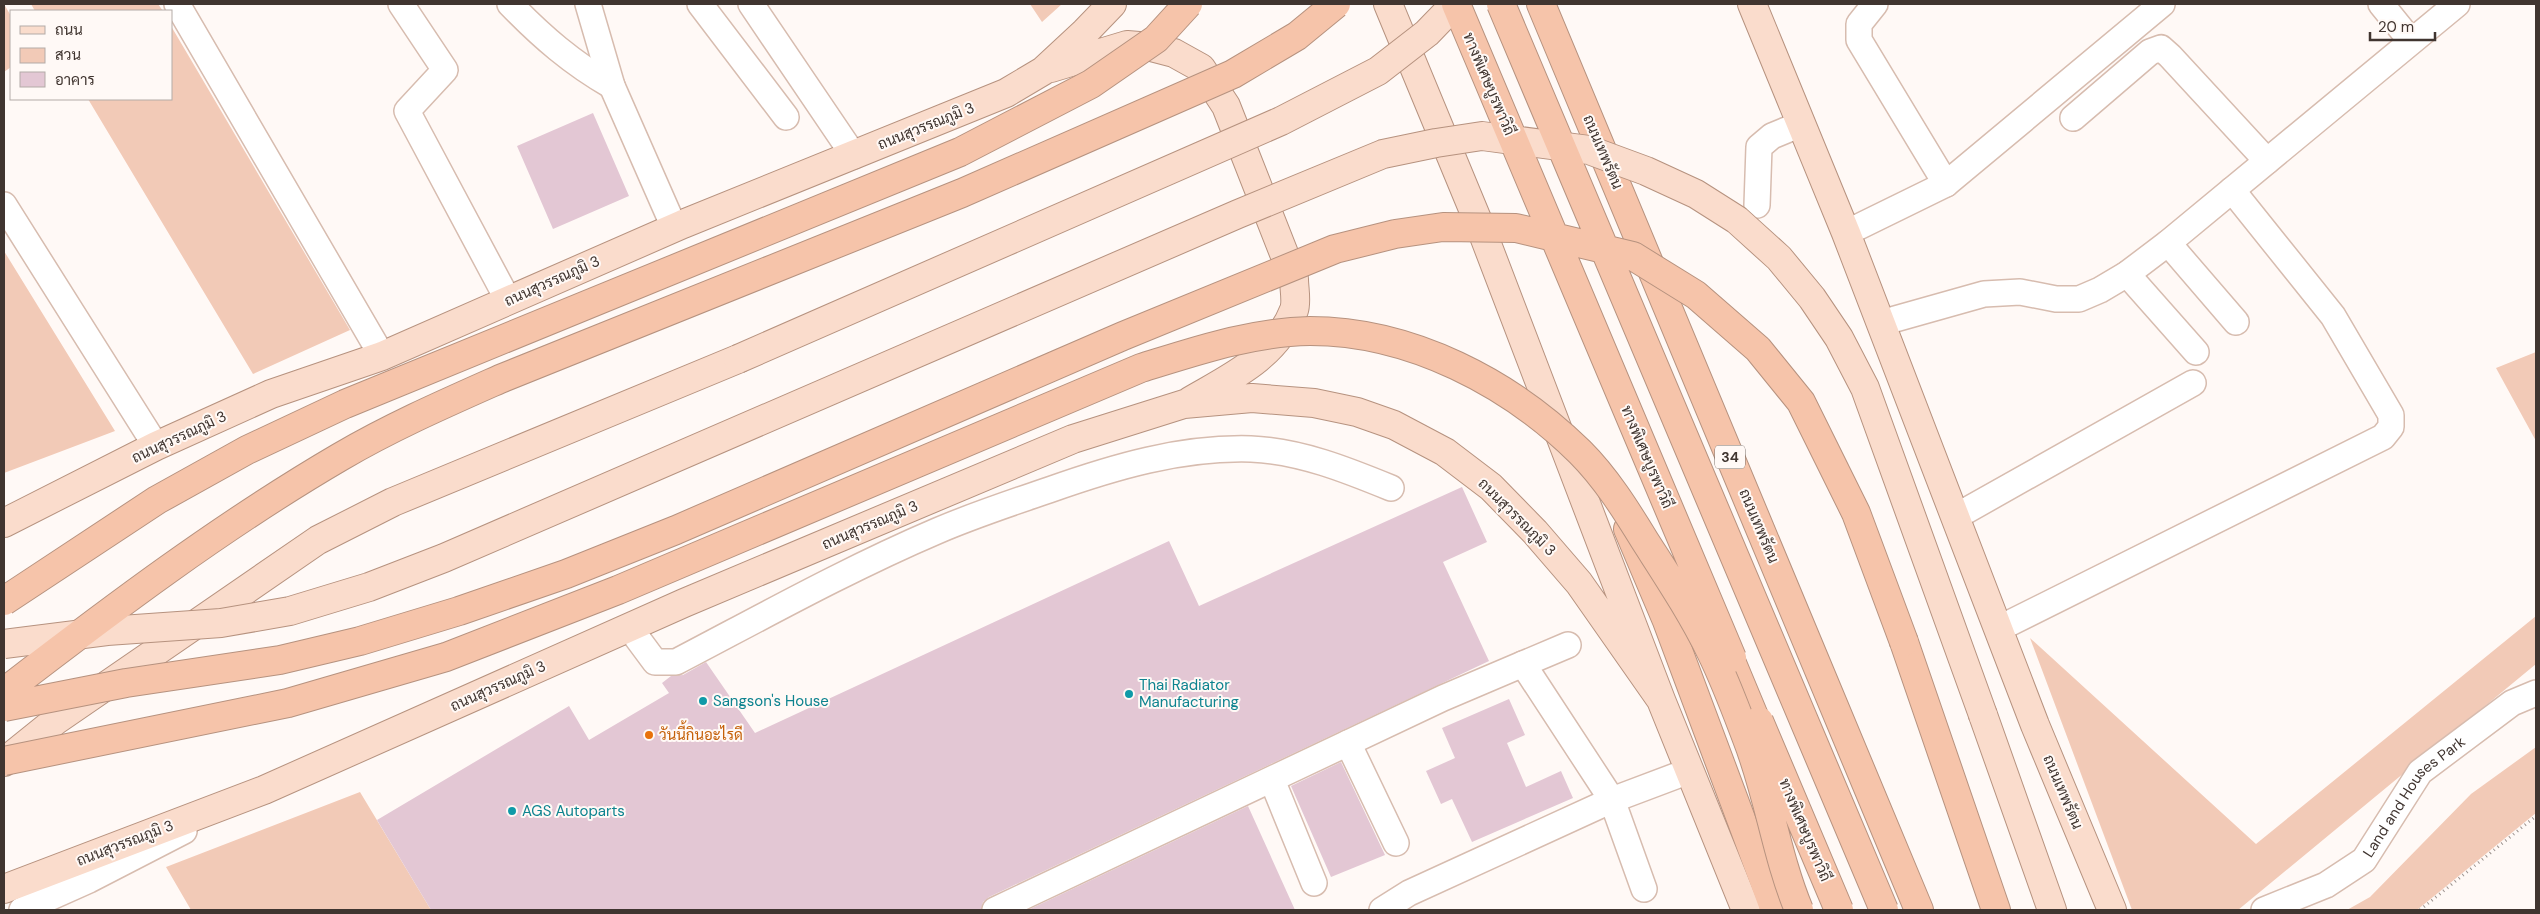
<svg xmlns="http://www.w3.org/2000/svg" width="2540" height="914" font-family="'DM Sans',Sarabun,sans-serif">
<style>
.green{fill:#f2cab7}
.building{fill:#e3c7d4}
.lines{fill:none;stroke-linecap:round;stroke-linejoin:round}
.minor-casing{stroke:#d7bcaf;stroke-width:28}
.major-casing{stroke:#b6927f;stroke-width:30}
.highway-casing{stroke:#b6927f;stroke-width:30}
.path{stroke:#9c938f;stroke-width:3;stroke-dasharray:1 4;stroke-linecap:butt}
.minor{stroke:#fff;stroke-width:25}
.major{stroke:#fadccc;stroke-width:28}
.highway{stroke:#f6c4aa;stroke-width:28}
.major-bridge-casing{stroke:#b6927f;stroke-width:30;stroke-linecap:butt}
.highway-bridge-casing{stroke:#b6927f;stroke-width:30;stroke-linecap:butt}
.major-bridge{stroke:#fadccc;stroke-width:28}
.highway-bridge{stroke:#f6c4aa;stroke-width:28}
.culture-dot{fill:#0f9aa8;stroke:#fff9f6;stroke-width:2}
.food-dot{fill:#e8710a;stroke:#fff9f6;stroke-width:2}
.labels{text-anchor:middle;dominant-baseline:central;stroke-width:4;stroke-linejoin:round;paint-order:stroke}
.shield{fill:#fff9f6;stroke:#79706b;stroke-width:1}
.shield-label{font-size:14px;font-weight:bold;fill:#403530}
.street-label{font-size:15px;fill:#403530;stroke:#fff9f6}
.culture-label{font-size:15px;fill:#0d838f;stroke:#fff9f6;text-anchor:start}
.food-label{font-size:15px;fill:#c56008;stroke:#fff9f6;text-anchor:start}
</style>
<rect width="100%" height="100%" fill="#fff9f6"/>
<path class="green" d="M4,4L11,16V67L4,72Z
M31,4H158L163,11H35Z
M1030,4H1062L1042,22Z
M171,26L350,330L253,374L88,99H171Z
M4,251L115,431L4,473Z
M2536,352V441L2496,368Z
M2536,616V664L2238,910H2132L2030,638L2256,844Z
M2536,747V813L2417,910H2347L2370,897L2471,794Z
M360,792L431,910H191L166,867Z"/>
<path class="building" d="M593,113L629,196L553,229L517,146Z
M1462,487L1487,542L1443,562L1489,661L989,897L983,902L981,910H431L377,820L569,706L589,740L669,693L662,683L671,676L683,675L706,662L755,733L1169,541L1199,606Z
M1509,699L1525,735L1507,743L1526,787L1561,771L1573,798L1472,842L1452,799L1441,804L1426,771L1455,758L1442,728Z
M1341,762L1385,855L1331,877L1291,786Z
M1248,806L1295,910H1028Z"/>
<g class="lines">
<g class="minor-casing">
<g id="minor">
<path d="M177,4L382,356"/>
<path d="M401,4L445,70L407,111L508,300"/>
<path d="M510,4C542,37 572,63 612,86"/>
<path d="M588,4L612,86L674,227"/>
<path d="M700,4L786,117"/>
<path d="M751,4L854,156"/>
<path d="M1875,4L1859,24V40L1946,184"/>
<path d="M2381,4L2411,41"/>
<path d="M2073,118L2150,52L2161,48L2170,56L2267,161"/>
<path d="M4,205L156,446"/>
<path d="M1757,205L1759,147L1772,136L1801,124"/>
<path d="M1846,233L1946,184L2162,4"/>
<path d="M2168,243L2236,322"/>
<path d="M2127,274L2196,352"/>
<path d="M1881,323L1984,294L2020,292L2056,299H2079L2100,290L2127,274L2168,243L2457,4"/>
<path d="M1955,517L2193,383"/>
<path d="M629,627L655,662H676C762,617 848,569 937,531C974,515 1011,503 1049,490C1114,467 1181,447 1251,449C1300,451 1347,470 1391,488"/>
<path d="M1998,629L2383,437L2391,427V415L2333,316L2232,190"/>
<path d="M1523,664L1568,645"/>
<path d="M1348,743L1396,843"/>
<path d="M1272,780L1314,883"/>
<path d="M22,910L89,880L184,831"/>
<path d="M995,910L1443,698L1523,664L1612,800L1644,889"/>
<path d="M1382,910L1409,893L1612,800L1689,771"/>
<path id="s1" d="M2264,910L2326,885L2364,860L2420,772L2512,703L2536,693"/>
</g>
</g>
<g class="major-casing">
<path id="major" d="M1388,4L1482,231L1661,700L1746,910
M1752,4L1846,233L2035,725L2112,910
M1051,68L1127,45L1151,47L1174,53L1201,68L1226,106L1294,279C1294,288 1297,302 1294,310C1276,357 1231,377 1190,401
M4,523L156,446L271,394L382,356L683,224L1006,93L1043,71L1085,32L1112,4
M1983,715L2052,910
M4,762L55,721L318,540L393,502L738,359
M4,889L264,790L684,603L1073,439L1184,404L1252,398L1314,403L1357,412L1394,425L1445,452L1491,487L1535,532L1579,583L1661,700"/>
</g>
<g class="highway-casing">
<path id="highway" d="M1541,4L1919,910
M1628,529L1667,621L1775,910
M1721,637L1766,745
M1904,642L1996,910"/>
</g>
<path class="path" d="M2420,910L2536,816"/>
<use href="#minor" class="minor"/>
<use href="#major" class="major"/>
<use href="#highway" class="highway"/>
<g class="major-bridge-casing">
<path id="major-bridge" d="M738,359L1281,121L1378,71L1427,33L1455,4
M4,644L107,631L221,623L290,611L369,587L444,558L1238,214L1383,154L1436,143L1482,136L1589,150L1646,171L1696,194L1737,220L1779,258L1812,298L1839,338L1865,388L1983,715"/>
</g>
<g class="highway-bridge-casing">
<path id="highway-bridge" d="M1456,4L1732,658
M1501,4L1884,910
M4,601L157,500L247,450L345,404L960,152L1091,84L1156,39L1188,4
M4,692C112,609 222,526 340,457C391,427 446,403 500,379L962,193L1233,74L1297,36L1336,4
M4,707L126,683L280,660L360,641L459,611L566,574L676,530L1123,336L1335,249L1395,234L1443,227L1516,228L1633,256L1696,295L1758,349L1801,402L1856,513L1904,642
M1759,721L1839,910
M4,761L288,703L446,657L618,590L1141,368C1196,351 1251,332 1310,331C1411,331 1510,383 1580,452C1606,478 1626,510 1645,541C1668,577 1692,613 1711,652C1725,680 1736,710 1747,739C1769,795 1776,855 1799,910"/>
</g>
<use href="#major-bridge" class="major-bridge"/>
<use href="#highway-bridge" class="highway-bridge"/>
</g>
<g class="culture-dot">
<circle cx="1129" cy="694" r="5"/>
<circle cx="703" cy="701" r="5"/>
<circle cx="512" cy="811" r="5"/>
</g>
<circle class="food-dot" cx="649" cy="735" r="5"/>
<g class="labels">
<rect class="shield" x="1715" y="445.5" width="30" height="23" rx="4"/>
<g class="shield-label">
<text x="1730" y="457">34</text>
</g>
<g class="street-label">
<text transform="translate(1489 84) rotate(67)">ทางพิเศษบูรพาวิถี</text>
<text transform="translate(926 126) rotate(-22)">ถนนสุวรรณภูมิ 3</text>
<text transform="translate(1603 152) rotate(67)">ถนนเทพรัตน</text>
<text transform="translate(552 281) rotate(-24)">ถนนสุวรรณภูมิ 3</text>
<text transform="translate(179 437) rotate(-25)">ถนนสุวรรณภูมิ 3</text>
<text transform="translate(1647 457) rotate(67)">ทางพิเศษบูรพาวิถี</text>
<text transform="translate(1517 517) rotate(45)">ถนนสุวรรณภูมิ 3</text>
<text transform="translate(870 525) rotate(-23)">ถนนสุวรรณภูมิ 3</text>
<text transform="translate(1759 526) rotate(67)">ถนนเทพรัตน</text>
<text transform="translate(498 686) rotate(-24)">ถนนสุวรรณภูมิ 3</text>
<text transform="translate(2063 792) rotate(67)">ถนนเทพรัตน</text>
<text stroke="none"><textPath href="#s1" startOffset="194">Land and Houses Park</textPath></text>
<text transform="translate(1805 830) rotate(67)">ทางพิเศษบูรพาวิถี</text>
<text transform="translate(125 843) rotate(-21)">ถนนสุวรรณภูมิ 3</text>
</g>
<g class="culture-label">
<text x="1139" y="685">Thai Radiator<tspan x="1139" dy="17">Manufacturing</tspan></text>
<text x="713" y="701">Sangson's House</text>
<text x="522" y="811">AGS Autoparts</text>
</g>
<g class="food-label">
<text x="659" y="735">วันนี้กินอะไรดี</text>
</g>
</g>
<rect width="2540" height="914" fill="none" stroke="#403530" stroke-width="10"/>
<rect x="10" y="10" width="162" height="90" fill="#fff9f6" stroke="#b3aba7"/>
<rect x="20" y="26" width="25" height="8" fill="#fadccc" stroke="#b3aba7"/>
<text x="55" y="35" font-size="15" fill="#403530">ถนน</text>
<rect x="20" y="48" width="25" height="15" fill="#f2cab7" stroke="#b3aba7"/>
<text x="55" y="60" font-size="15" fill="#403530">สวน</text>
<rect x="20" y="72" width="25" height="15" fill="#e3c7d4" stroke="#b3aba7"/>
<text x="55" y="85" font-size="15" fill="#403530">อาคาร</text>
<path d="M2370 32v8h65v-8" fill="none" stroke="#403530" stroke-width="2.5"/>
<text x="2378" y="32" font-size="15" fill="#403530" stroke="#fff9f6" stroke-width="4" paint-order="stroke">20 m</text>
</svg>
